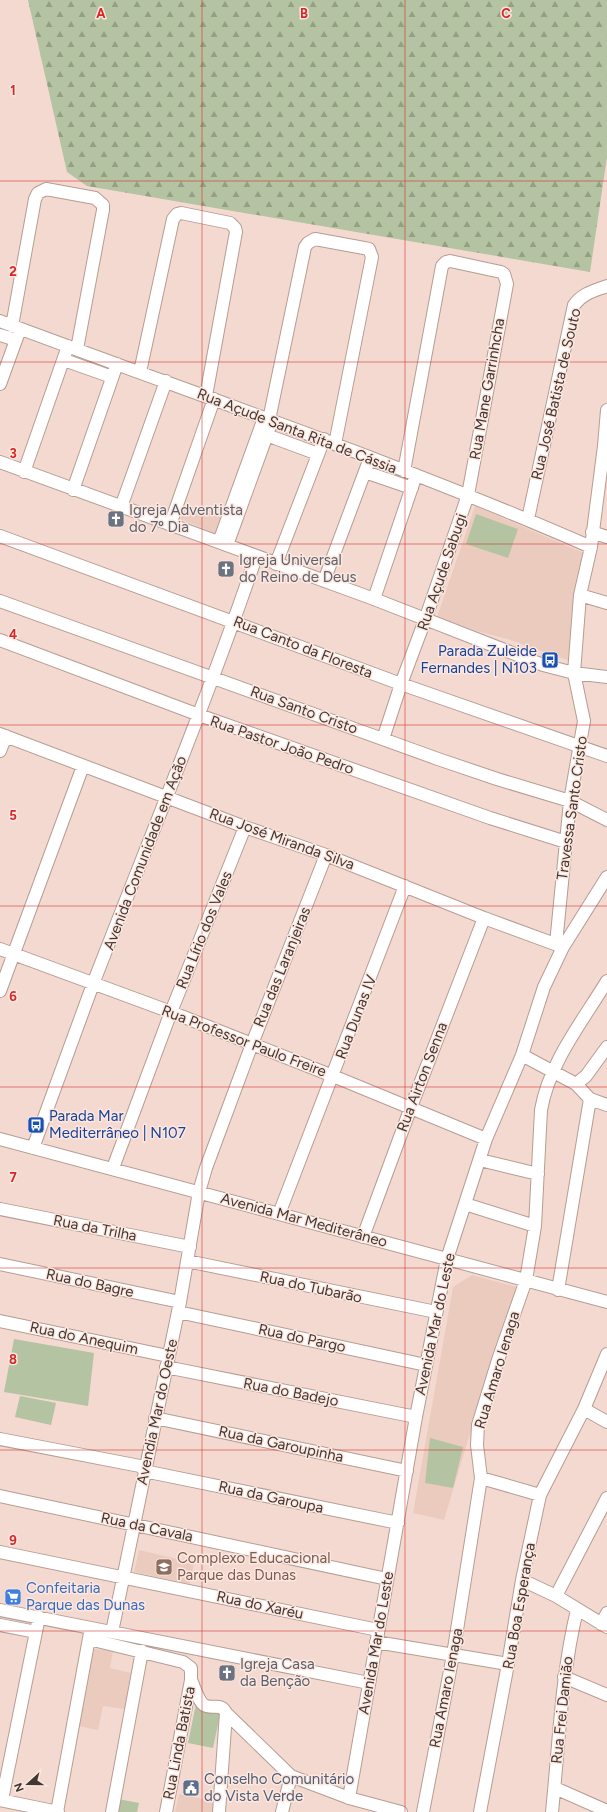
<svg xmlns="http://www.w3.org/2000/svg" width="607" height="1812" font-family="Figtree,sans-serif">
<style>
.built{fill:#eccbbf}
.forest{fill:url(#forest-firs)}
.pitch{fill:#b4c3a1}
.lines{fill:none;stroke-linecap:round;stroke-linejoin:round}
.minor-casing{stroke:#b69d94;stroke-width:14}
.minor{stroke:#fff;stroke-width:12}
.grid{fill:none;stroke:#d62828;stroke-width:1;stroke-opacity:0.55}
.labels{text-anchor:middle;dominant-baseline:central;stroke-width:3;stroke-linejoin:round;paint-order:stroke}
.street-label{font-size:15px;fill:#413733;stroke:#fde7df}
.worship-label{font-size:15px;fill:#5b616d;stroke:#fde7df;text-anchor:start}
.transit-label{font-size:15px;fill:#164399;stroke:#fde7df;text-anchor:end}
.education-label{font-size:15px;fill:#785e54;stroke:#fde7df;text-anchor:start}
.shop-label{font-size:15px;fill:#366cbe;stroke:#fde7df;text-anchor:start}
.service-label{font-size:15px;fill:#4e5e75;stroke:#fde7df;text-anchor:start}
.grid-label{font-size:13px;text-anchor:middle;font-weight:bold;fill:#d62828;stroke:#fde7df;stroke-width:3;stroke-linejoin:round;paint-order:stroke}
</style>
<defs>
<pattern id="forest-firs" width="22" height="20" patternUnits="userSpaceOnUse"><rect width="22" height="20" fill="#b4c3a1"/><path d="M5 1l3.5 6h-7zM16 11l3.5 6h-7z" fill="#949f84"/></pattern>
</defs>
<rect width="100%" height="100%" fill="#f3d9cf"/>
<path class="built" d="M185,505L221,517L215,533L180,519Z
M475,506L586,554L570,661L507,639L477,631L437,617Z
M472,1275L517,1287L468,1440L444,1520L413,1513L453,1287Z
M139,1550L194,1563L190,1584L134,1572Z
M94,1649L113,1651L110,1668L131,1673L125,1709L103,1706L98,1730L78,1726Z
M179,1794L217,1802L215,1812H175Z"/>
<path class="forest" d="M28,0H607V157L590,272L87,186L67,172Z"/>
<path class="pitch" d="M476,514L518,529L508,558L466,544Z
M14,1339L94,1353L88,1406L4,1392Z
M20,1396L56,1403L51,1425L15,1417Z
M430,1438L463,1447L453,1488L425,1483Z
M196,1704L221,1710L213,1748L188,1743Z
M118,1799L139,1803L137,1812H115Z"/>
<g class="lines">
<g class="minor-casing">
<path id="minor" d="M0,321C197,395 397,462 591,547
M12,326L35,199L38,193L46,189L95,198L103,205V210L77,349
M0,335L16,340
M64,360L112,377
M140,372L173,219L177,214L181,213L230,223L235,228L236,232L206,396
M0,384L20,329
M261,433L318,454
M0,462L374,599L543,665L574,673L607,677
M24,472L68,346
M365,472L412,488
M73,490L117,364
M121,507L166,381
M528,519L574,305C583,293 594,291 607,286
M170,525L214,399
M592,532L607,537
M0,536L401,684L607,756
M219,542L264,418L270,415
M227,545L272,421L270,415L305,247L308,243L315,239L364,248L369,249L372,257L335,444
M276,564L324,439
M324,581L370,458
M580,595L607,603
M374,599L416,475
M0,601L438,759L497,779L570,801L607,820
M0,640L199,715L490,818L566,842
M0,734L245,827L326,855L484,918L563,947
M383,739L401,684L425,620L468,495L507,284L504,274L501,272L450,261L446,262L442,266L404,471
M0,751L6,736
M556,944L570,801L584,721L574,673L580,595L591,547L604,446L607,410
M0,949L171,1012L333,1076L486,1139
M0,991L83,766
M522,1055L576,1084L590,1099L607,1105
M576,1084L586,1076L607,1047
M0,1139L607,1302
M33,1148C53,1094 73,1039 93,984C148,842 207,701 256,557
M480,1160L538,1174
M113,1168L171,1012L245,827
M465,1204L535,1226
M0,1209L190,1247
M279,1214L405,886
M363,1237L411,1107L484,918
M187,1261L436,1312
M0,1264L180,1302
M558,1290L590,1099
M178,1312L426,1365
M0,1321L168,1356
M166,1367L416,1417
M584,1409L607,1422
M155,1418L407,1471
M0,1439L145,1467
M144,1471L398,1523
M481,1478L540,1495
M0,1496L387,1579
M0,1552L378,1630
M522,1580L556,1596L607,1627
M556,1596L607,1498
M0,1610L369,1683
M601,1624L607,1613
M0,1625L36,1632
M112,1632L180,1302L199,1192L206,1168L252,1044L326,855
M89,1639L183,1662L191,1668V1680L166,1812
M376,1642L508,1664
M564,1677L607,1695
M191,1680C194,1686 198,1701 204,1705C212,1710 221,1702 226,1713L291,1776L349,1798L401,1812
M555,1788L607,1811
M349,1798L416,1417L447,1259L486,1139L522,1055L544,987L563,947L607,877
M0,1800L58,1812
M2,1800L39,1617
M57,1812L90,1633
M112,1812L142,1651
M219,1812L226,1713
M282,1812L291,1776
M423,1812L453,1655L481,1478L477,1445L478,1425L498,1360L526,1280L535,1226L541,1110C549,1063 582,1022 607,981
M480,1812L508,1664L522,1580L540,1495L584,1409L607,1354
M552,1812C559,1744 561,1676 577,1610"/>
</g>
<use href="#minor" class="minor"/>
</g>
<path class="grid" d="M202,0V1812M405,0V1812M0,181H607M0,362H607M0,544H607M0,725H607M0,906H607M0,1087H607M0,1268H607M0,1450H607M0,1631H607"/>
<defs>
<g id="church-square" transform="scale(0.9)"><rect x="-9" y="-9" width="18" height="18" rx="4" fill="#6b7280" stroke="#fde7df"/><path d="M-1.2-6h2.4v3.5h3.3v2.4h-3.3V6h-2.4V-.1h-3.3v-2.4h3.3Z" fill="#fff"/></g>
<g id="bus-square" transform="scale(0.9)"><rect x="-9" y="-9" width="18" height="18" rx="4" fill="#1a4fb4" stroke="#fde7df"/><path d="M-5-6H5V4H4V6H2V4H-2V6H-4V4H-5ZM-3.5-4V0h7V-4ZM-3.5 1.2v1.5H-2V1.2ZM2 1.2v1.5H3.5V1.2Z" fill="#fff"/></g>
<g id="school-square" transform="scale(0.9)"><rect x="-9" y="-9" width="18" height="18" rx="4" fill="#8d6e63" stroke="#fde7df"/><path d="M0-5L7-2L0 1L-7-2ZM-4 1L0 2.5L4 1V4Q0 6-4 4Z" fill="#fff"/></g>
<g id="supermarket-square" transform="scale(0.9)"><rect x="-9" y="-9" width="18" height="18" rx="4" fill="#3f7fe0" stroke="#fde7df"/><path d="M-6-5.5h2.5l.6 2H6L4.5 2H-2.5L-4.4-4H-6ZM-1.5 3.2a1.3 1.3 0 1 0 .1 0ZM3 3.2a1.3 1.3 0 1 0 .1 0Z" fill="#fff"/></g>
<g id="civic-square" transform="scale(0.9)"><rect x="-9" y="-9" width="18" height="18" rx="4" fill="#5c6f8a" stroke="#fde7df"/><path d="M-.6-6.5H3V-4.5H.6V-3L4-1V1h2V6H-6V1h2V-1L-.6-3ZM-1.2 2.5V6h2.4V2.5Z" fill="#fff"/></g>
</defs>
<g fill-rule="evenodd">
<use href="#church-square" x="116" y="519"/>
<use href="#church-square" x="226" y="569"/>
<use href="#bus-square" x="550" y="660"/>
<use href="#bus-square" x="36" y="1125"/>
<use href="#school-square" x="164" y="1567"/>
<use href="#supermarket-square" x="13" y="1597"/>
<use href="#church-square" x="227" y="1673"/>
<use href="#civic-square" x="191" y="1788"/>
</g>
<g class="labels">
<g class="street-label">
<text transform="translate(487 389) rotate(-80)">Rua Mane Garrinhcha</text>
<text transform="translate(556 394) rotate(-77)">Rua José Batista de Souto</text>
<text transform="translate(297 431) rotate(21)">Rua Açude Santa Rita de Cássia</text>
<text transform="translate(442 572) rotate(-71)">Rua Açude Sabugi</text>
<text transform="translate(303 647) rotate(21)">Rua Canto da Floresta</text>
<text transform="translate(304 710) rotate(20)">Rua Santo Cristo</text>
<text transform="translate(282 745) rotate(19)">Rua Pastor João Pedro</text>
<text transform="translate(572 808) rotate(-82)">Travessa Santo Cristo</text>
<text transform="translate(282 839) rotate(20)">Rua José Miranda Silva</text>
<text transform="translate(145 853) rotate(-69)">Avenida Comunidade em Ação</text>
<text transform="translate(204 930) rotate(-68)">Rua Lírio dos Vales</text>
<text transform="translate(282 967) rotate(-68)">Rua das Laranjeiras</text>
<text transform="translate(356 1017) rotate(-69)">Rua Dunas IV</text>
<text transform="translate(244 1041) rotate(21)">Rua Professor Paulo Freire</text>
<text transform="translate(422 1077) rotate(-69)">Rua Airton Senna</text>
<text transform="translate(304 1220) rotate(15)">Avenida Mar Mediterâneo</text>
<text transform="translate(95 1228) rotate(11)">Rua da Trilha</text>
<text transform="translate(90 1283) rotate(12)">Rua do Bagre</text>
<text transform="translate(311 1287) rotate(12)">Rua do Tubarão</text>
<text transform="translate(435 1324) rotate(-78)">Avenida Mar do Leste</text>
<text transform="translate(84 1338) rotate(12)">Rua do Anequim</text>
<text transform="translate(302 1338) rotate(12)">Rua do Pargo</text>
<text transform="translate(497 1370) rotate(-73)">Rua Amaro Ienaga</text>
<text transform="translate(291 1392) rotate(11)">Rua do Badejo</text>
<text transform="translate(157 1412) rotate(-78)">Avendia Mar do Oeste</text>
<text transform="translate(281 1444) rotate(12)">Rua da Garoupinha</text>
<text transform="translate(271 1497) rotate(12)">Rua da Garoupa</text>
<text transform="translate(147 1527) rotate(12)">Rua da Cavala</text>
<text transform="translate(260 1605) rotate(12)">Rua do Xaréu</text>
<text transform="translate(519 1606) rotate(-80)">Rua Boa Esperança</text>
<text transform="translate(376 1643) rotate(-80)">Avenida Mar do Leste</text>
<text transform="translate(446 1688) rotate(-79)">Rua Amaro Ienaga</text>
<text transform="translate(562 1710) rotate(-84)">Rua Frei Damião</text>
<text transform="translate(179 1743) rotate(-79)">Rua Linda Batista</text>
</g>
<g class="worship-label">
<text x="129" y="510">Igreja Adventista<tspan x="129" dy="17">do 7º Dia</tspan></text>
<text x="239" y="560">Igreja Universal<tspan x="239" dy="17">do Reino de Deus</tspan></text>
<text x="240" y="1664">Igreja Casa<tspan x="240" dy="17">da Benção</tspan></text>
</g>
<g class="transit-label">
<text x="537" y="651">Parada Zuleide<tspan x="537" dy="17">Fernandes | N103</tspan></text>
<text x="49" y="1116" text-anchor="start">Parada Mar<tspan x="49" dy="17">Mediterrâneo | N107</tspan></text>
</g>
<g class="education-label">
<text x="177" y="1558">Complexo Educacional<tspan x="177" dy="17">Parque das Dunas</tspan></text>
</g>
<g class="shop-label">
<text x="26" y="1588">Confeitaria<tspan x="26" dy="17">Parque das Dunas</tspan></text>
</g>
<g class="service-label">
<text x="204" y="1779">Conselho Comunitário<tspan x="204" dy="17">do Vista Verde</tspan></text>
</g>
</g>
<g class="grid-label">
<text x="101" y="18">A</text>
<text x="304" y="18">B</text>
<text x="506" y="18">C</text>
<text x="13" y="95">1</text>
<text x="13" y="276">2</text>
<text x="13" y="458">3</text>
<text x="13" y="639">4</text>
<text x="13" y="820">5</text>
<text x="13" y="1001">6</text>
<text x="13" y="1182">7</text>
<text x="13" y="1364">8</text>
<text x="13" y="1545">9</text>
</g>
<g transform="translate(28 1784) rotate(249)" stroke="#fde7df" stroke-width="3" paint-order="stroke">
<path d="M0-3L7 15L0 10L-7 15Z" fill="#413733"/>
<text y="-6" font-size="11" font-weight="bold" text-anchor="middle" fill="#413733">N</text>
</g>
</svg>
